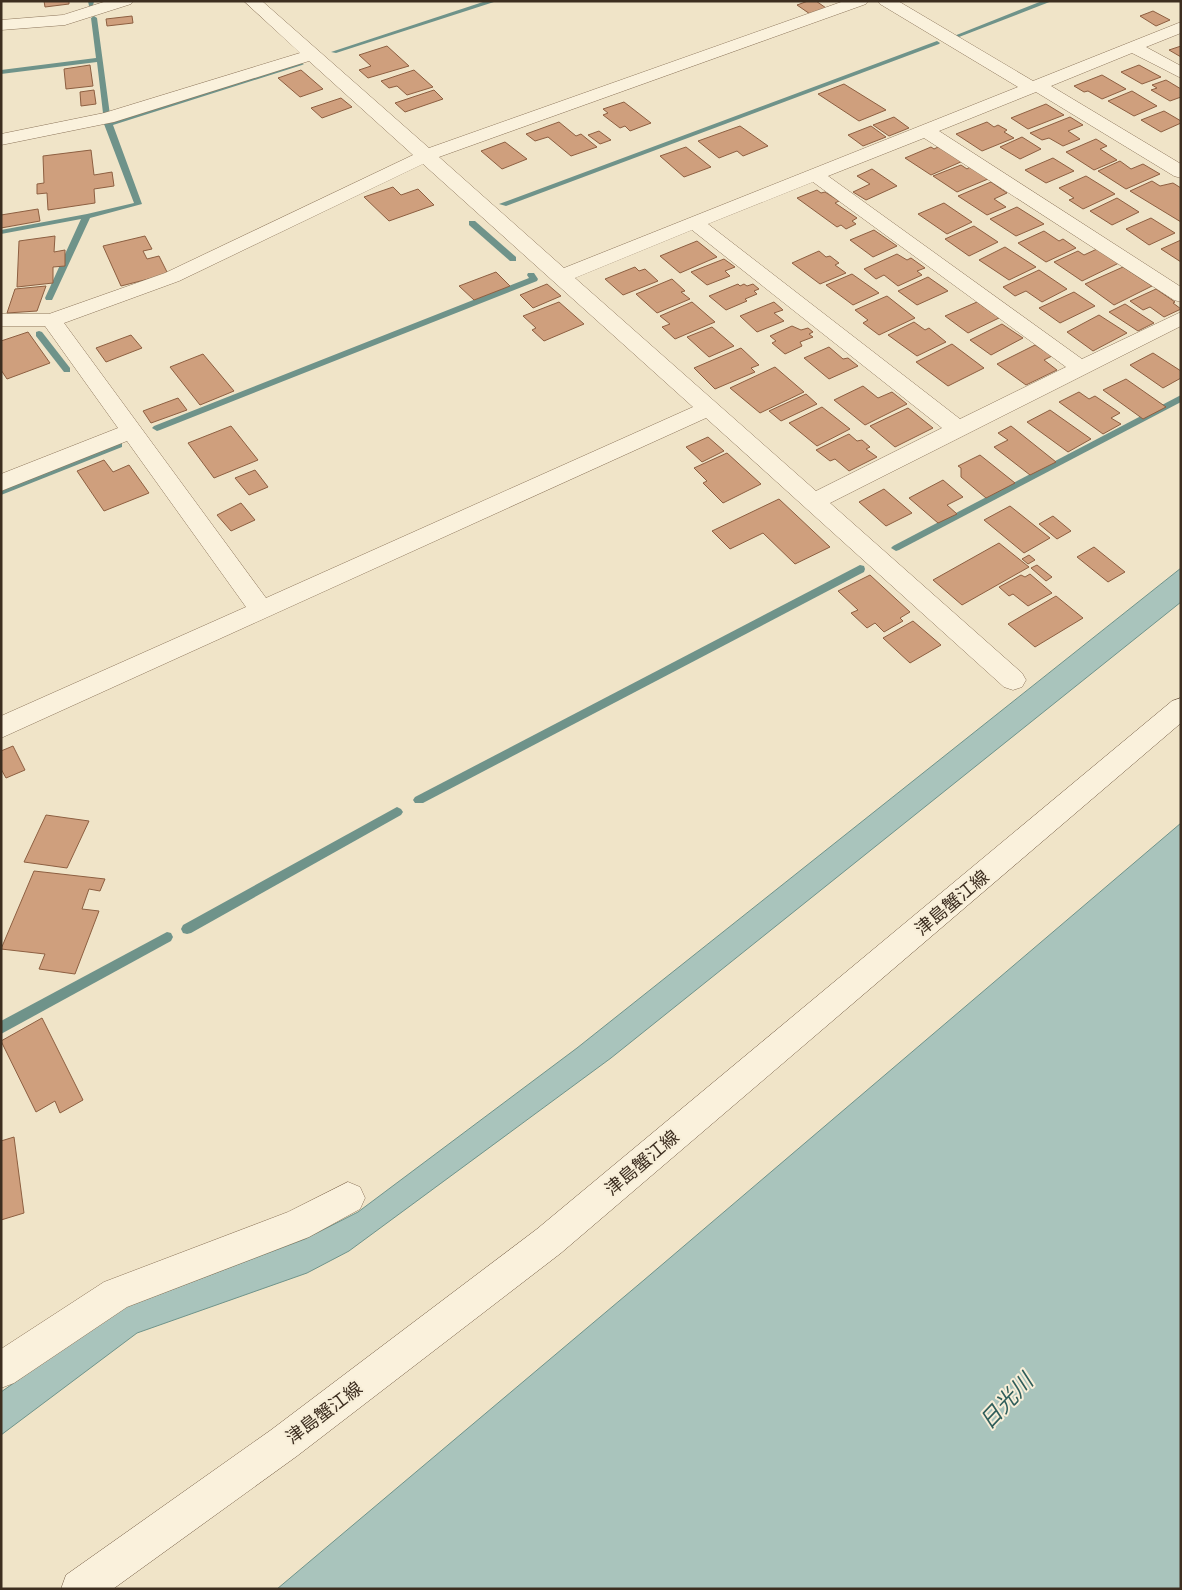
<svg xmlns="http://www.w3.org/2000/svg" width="1182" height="1590" font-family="'IBM Plex Serif','Noto Sans JP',serif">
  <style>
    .water { fill: #a9c4bc; stroke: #6f938a }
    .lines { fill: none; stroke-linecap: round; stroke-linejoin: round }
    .stream { fill: #6f938a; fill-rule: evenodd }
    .building { fill: #cf9f7d; stroke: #8d5f41 }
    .street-casing { stroke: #8d765c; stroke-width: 1 }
    .secondary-casing { stroke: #6f573f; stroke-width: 1 }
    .street { fill: #faf1dc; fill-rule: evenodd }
    .secondary { fill: #faf1dc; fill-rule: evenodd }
    .labels { text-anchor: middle; stroke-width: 4; stroke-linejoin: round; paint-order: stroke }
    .street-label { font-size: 18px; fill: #3d2e20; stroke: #f7eed8 }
    .near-water-label { font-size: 22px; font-style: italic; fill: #2f5d5a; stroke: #f7eed8 }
  </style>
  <rect width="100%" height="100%" fill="#f0e4c8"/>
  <g class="water">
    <polygon points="1181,568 1181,602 611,1058 349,1251 307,1273 137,1333 1,1435 1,1392 118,1310 305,1239 358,1212 577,1048"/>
    <polygon points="1181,823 1181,1589 277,1589 644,1280"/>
  </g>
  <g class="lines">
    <g class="stream">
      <polygon points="88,1 94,1 93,6 89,6"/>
      <polygon points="486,1 497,1 336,53 331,52"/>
      <polygon points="1042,1 1052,1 959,37 954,36"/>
      <polygon points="94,16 97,18 110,115 103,113 97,62 1,74 1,70 96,58 91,18"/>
      <polygon points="937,41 940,43 939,44 506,206 499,204"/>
      <polygon points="300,62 304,64 302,65 113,125 142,204 90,218 53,298 52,300 46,300 45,298 81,219 1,234 1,230 87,214 134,203 104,124 105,120 111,121"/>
      <polygon points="469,221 475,221 516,257 516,261 510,261 469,225"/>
      <polygon points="528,273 534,273 538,279 537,281 160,430 157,431 152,428 154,426 529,278 527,275"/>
      <polygon points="39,331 42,332 70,368 70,372 64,372 36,336 36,332"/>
      <polygon points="1181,395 1181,402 899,550 896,551 891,548 893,546"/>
      <polygon points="119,442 122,443 122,447 1,495 1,488"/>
      <polygon points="860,565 864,566 865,569 864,572 423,803 415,803 413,800 415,797"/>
      <polygon points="397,807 401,809 403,812 401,815 191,933 187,934 183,933 181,929 183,925"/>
      <polygon points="167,932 171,933 173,937 171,941 1,1034 1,1021"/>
    </g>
  </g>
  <g class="building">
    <polygon points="44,1 69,1 69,4 45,7"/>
    <polygon points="808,1 816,1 826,8 810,14 797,5"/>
    <polygon points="1153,11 1170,20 1156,26 1140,16"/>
    <polygon points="132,16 133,23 107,26 106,19"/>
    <polygon points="387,46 409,66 368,78 359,70 371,66 359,55"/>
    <polygon points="1181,46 1181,57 1169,50"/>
    <polygon points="90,65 93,86 66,89 64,69"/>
    <polygon points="1139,65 1161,77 1142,84 1121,72"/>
    <polygon points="301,70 323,89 300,97 278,78"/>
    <polygon points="414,70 433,87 407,95 397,86 389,88 381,81"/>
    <polygon points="1102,75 1126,89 1102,99 1088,91 1084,92 1074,86"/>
    <polygon points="1166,80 1181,89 1181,97 1170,101 1151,90 1157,88 1152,85"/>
    <polygon points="844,84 886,110 859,121 818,94"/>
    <polygon points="94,90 96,104 81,106 80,92"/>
    <polygon points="434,90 443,99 405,112 395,103"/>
    <polygon points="1132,91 1157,106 1134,116 1108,101"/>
    <polygon points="341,98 352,107 322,118 311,108"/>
    <polygon points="624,102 651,123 630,131 625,126 620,128 603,115 608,113 603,109"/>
    <polygon points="1046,104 1064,115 1028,129 1011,118"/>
    <polygon points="1164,111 1181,121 1181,123 1161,132 1141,120"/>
    <polygon points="894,117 909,128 889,136 873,125"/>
    <polygon points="1070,117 1083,125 1068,131 1080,139 1063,146 1049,138 1042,140 1030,133"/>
    <polygon points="559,122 576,136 581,134 597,147 571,156 548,137 535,141 526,134"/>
    <polygon points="987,122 994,127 998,125 1007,130 1004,132 1014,138 982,151 956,134"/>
    <polygon points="740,126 768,146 743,156 737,151 719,158 698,141"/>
    <polygon points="871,126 886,137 863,146 848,135"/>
    <polygon points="599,131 611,140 600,144 588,135"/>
    <polygon points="1022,137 1041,149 1020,159 1000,147"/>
    <polygon points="1096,139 1107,146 1100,149 1117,160 1094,170 1066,152"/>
    <polygon points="505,142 527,159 502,169 481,151"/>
    <polygon points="940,146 963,161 931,175 905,158 931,147 934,149"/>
    <polygon points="686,147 711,167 684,177 660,156"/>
    <polygon points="91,150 94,175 112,172 114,186 94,189 95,203 48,210 47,193 37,194 37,184 44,183 43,156"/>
    <polygon points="1053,158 1074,171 1046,183 1025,170"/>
    <polygon points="1120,161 1131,169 1143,164 1160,174 1126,189 1098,171"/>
    <polygon points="961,165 967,169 970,167 988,179 957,192 933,176"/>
    <polygon points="872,169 897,186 866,200 853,192 870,184 857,176"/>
    <polygon points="1086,176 1115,194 1083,209 1069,200 1074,198 1059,188"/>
    <polygon points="1152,181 1160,186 1173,183 1181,188 1181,222 1130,191"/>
    <polygon points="991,182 1007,193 994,199 1006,207 987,215 958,196"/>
    <polygon points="393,187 401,195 418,189 434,205 389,221 364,197"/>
    <polygon points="817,190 821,193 825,192 839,201 835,203 857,218 852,221 856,224 846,229 841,225 837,227 797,198"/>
    <polygon points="1117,198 1139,212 1112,225 1090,211"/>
    <polygon points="944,203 972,222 947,234 918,214"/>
    <polygon points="1017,207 1044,224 1016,236 990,219"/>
    <polygon points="38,209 40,221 1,228 1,215"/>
    <polygon points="1151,218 1175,233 1149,245 1126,229"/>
    <polygon points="974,226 998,242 969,256 945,239"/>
    <polygon points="874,230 897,246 873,257 850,240"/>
    <polygon points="1044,231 1059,241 1063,239 1076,248 1046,262 1018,243"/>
    <polygon points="55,236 54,252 65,250 65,266 53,267 53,283 17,287 19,241"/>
    <polygon points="145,236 152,249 143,251 147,259 159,256 168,274 121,286 103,246"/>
    <polygon points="1181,240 1181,262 1161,249"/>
    <polygon points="697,241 717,257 680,273 660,256"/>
    <polygon points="1005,247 1036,267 1009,280 979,260"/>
    <polygon points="1097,249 1119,263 1082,281 1054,262 1078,251 1084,255"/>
    <polygon points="819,251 826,257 830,256 839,263 835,265 846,273 820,284 792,263"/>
    <polygon points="897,254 907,260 911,258 925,268 917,271 922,275 898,286 884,275 876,279 864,269"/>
    <polygon points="724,259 735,267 725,271 730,276 707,285 691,272"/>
    <polygon points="635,267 639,271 645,269 658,281 623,295 605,279"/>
    <polygon points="1123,267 1152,286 1114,305 1085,284"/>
    <polygon points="1039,270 1067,289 1042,302 1026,291 1015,296 1003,287"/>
    <polygon points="496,272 510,286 474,300 459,286"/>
    <polygon points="852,274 879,293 853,305 826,285"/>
    <polygon points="928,277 948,291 917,305 898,291"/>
    <polygon points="672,279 685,291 681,292 690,299 657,313 636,294"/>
    <polygon points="547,284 561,296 533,308 520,295"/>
    <polygon points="738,284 740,286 744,284 747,286 753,284 759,289 754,291 757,294 745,299 747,301 726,310 709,296"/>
    <polygon points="46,286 37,311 7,313 15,289"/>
    <polygon points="1156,289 1175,302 1173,303 1181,309 1164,317 1150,307 1143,310 1130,301"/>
    <polygon points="1074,292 1095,306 1060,323 1039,308"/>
    <polygon points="887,296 915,318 879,335 863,323 868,320 855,310"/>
    <polygon points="559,302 584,324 544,341 532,330 536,328 523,316"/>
    <polygon points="692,302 715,322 675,339 662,327 670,324 660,316"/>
    <polygon points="774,302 783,310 774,313 784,321 757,332 740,316"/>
    <polygon points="977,302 999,318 968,333 945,316"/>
    <polygon points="1125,304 1154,323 1138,331 1109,312"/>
    <polygon points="1099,315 1127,333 1093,351 1067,332"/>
    <polygon points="914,322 925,330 929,328 946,342 917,356 888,335"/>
    <polygon points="1002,324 1023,338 991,355 970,340"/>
    <polygon points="792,326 801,330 808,328 813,332 809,334 813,337 800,342 802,346 785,354 772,343 776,341 770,336"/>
    <polygon points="712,327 734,346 709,357 687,337"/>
    <polygon points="28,332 50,363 7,379 1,370 1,341"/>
    <polygon points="131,335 142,348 106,362 96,348"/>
    <polygon points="952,344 984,368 948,386 916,362"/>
    <polygon points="1035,345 1052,356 1044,360 1057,370 1026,385 997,364"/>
    <polygon points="829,347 843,359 848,358 858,366 829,379 804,358"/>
    <polygon points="741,348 759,365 751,368 755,372 715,389 694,368"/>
    <polygon points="1153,353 1181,371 1181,378 1163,388 1130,365"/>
    <polygon points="203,354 234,391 200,405 170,367"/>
    <polygon points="775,367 804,392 760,413 730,388"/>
    <polygon points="1126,379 1166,407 1143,419 1103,390"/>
    <polygon points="863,386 878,398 892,392 907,404 865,425 834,400"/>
    <polygon points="1079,392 1089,399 1095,396 1120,413 1111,418 1121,424 1103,434 1059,402"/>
    <polygon points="806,394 817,404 781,421 769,411"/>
    <polygon points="178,398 187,410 151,423 143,411"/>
    <polygon points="822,407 850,429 817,446 789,423"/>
    <polygon points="908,408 933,428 895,447 870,426"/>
    <polygon points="1050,410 1091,439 1068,452 1027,422"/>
    <polygon points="231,426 258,460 214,478 188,443"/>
    <polygon points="1011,426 1056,462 1030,475 994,447 1008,440 998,433"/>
    <polygon points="849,434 857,441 862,440 870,447 866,449 877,457 849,471 835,459 830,461 816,450"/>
    <polygon points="708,437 724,451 702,462 686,447"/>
    <polygon points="727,453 761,484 723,503 703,483 707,481 694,468"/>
    <polygon points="980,455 1015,483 986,498 961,477 961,468 958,466"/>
    <polygon points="104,460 113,472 129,465 149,493 104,511 77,471"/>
    <polygon points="255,470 268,487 249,495 235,478"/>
    <polygon points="943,480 963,497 947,505 957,514 938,523 909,498"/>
    <polygon points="884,489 912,513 886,526 859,502"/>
    <polygon points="779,499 830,547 795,564 763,533 730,549 712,531"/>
    <polygon points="241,503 255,520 231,531 217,515"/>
    <polygon points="1010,506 1050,538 1024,553 984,520"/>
    <polygon points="1053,516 1071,531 1057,539 1039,524"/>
    <polygon points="999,543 1029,567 962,605 933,580"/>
    <polygon points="1094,547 1125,572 1108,582 1077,557"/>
    <polygon points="1029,555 1035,560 1028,564 1022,559"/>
    <polygon points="1037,565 1052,577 1046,581 1031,568"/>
    <polygon points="1030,574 1052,593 1028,606 1013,594 1009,596 999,587 1021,575 1025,577"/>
    <polygon points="870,575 910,612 900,618 903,621 884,632 875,623 867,628 851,613 858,610 838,591"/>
    <polygon points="1056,596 1083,618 1035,647 1008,624"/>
    <polygon points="913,621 941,645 910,663 883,638"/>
    <polygon points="13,746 25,770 6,778 1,769 1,751"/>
    <polygon points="46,815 89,821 67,868 24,862"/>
    <polygon points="34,871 105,879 100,891 89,889 82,909 99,911 75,974 39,969 45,954 1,949"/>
    <polygon points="42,1018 83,1100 60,1113 55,1101 36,1112 1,1041"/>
    <polygon points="14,1137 24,1213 1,1220 1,1141"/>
  </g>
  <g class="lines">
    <defs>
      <g id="street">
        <polygon points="107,1 133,1 131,4 65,25 1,30 1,20 63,15"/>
        <path d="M244 1H262L429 148 844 1H868L866 4 439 157 564 268 1018 87 880 4 878 1H898L1033 81 1181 22V33L1146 47 1181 66V78L1132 53 1051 86 1181 164V178L1174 176 1036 92 939 131 1181 287V302L1174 300 924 138 828 176 1082 359 1181 312V326L830 503 1022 673 1026 680 1022 687 1013 690 1004 687 706 418 1 738V716L246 607 127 441 1 491V474L118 428 45 326H1V314H49L165 273 413 155 309 61 114 122 1 145V134L104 113 300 53ZM423 164 693 407 266 598 64 323 179 281ZM813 182 1066 367 960 419 708 224ZM692 230 942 428 816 491 575 278Z"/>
        <polygon points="348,1182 360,1187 365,1198 360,1209 309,1237 127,1307 14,1383 1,1388 1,1349 104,1282 288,1212"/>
      </g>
      <polygon id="secondary" points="1181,698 1181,723 561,1253 297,1456 113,1589 61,1589 66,1575 271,1430 537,1229 1172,701"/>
    </defs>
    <use href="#street" class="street-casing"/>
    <use href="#secondary" class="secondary-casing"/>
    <use href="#street" class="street"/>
    <use href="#secondary" class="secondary"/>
  </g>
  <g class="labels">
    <g class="street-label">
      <text transform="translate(952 903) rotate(-40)" y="6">津島蟹江線</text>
      <text transform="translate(642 1163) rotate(-40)" y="6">津島蟹江線</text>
      <text transform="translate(324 1413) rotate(-37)" y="6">津島蟹江線</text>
    </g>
    <g class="near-water-label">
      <text transform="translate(1006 1401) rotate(-47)" y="8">日光川</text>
    </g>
  </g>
  <rect width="1182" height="1590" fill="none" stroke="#3d2e20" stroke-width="5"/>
</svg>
